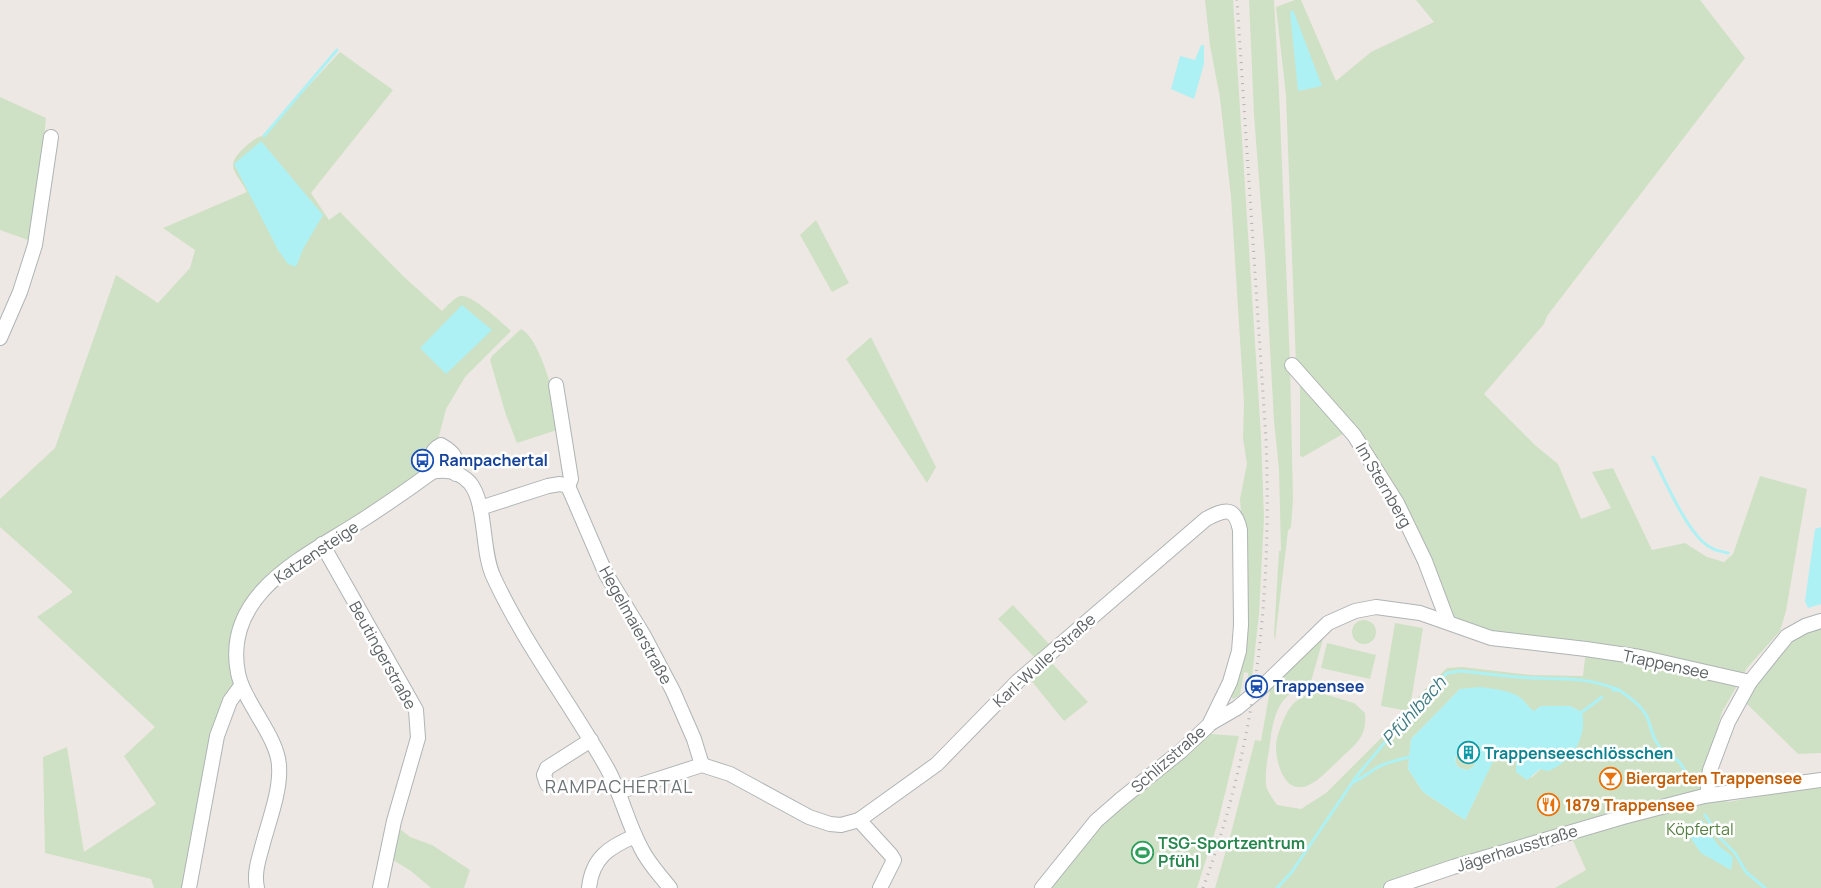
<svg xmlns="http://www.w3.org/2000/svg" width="1821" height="888" font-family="Manrope,sans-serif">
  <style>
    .green { fill: #cfe1c4; fill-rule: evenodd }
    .water { fill: #adf1f4; fill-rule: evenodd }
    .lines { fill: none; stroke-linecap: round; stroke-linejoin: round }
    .stream { stroke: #adf1f4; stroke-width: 3 }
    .minor-casing { stroke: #afb4b5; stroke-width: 16 }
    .minor { stroke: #fff; stroke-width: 14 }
    .rail { stroke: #b0b1b1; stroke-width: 3; stroke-dasharray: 1 6; stroke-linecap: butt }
    .labels { text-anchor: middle; stroke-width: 5; stroke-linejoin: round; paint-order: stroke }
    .transit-label { font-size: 16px; font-weight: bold; fill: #164399; stroke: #fff; text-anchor: start }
    .street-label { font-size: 16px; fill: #5c6263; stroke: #fff }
    .culture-label { font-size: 16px; font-weight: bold; fill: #0d838f; stroke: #fff; text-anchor: start }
    .food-label { font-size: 16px; font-weight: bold; fill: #c56008; stroke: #fff; text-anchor: start }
    .park-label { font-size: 16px; fill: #557f40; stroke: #fff }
    .leisure-label { font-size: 16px; font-weight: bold; fill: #27864d; stroke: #fff; text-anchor: start }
    .water-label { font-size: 18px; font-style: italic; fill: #3f7b83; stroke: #fff }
    .neighbourhood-label { font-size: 18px; letter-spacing: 1px; fill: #6d7475; stroke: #fff }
  </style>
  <rect width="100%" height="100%" fill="#ede8e4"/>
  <g class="green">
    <polygon points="1205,0 1233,0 1261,436 1264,518 1259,614 1251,685 1249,688 1248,673 1244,672 1240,695 1233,699 1231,696 1241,668 1242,526 1240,499 1247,464 1243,438 1244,403 1231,197 1220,98 1210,45"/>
    <polygon points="1249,0 1274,0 1279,91 1290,365 1293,499 1291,527 1288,531 1275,640 1274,635 1279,551 1281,551 1279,469 1274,421 1265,257 1254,115"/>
    <path d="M1295 0H1301L1336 81 1371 52 1434 22 1416 0H1700L1745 58 1547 316 1544 324 1484 394 1536 446 1558 464 1581 519 1611 508 1592 472 1613 468 1652 550 1685 543 1707 557 1724 562 1733 554 1760 476 1807 489 1786 611 1780 631 1747 668 1722 712 1700 787 1728 802 1821 785V888H1555L1586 870 1568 829 1382 888H1215L1230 837 1255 740 1261 741 1270 690 1307 654 1325 632 1310 685C1276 692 1273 720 1269 750 1267 761 1265 774 1266 785 1267 791 1273 799 1277 805L1301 809 1326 793 1408 711 1381 706 1395 623 1423 628 1410 708 1423 691 1447 668 1462 667 1531 675 1583 676 1586 649 1441 623 1417 548 1348 431 1303 457 1300 456V380L1296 364 1286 95 1276 7ZM1460 689 1523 700 1527 706 1534 712 1541 706H1570L1582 712 1541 769 1531 778 1516 756 1498 750 1465 820 1423 792 1408 769 1411 739Z"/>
    <path d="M340 52 393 90 311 193 329 220 340 212 404 277 442 311C447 306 454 298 460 296 471 293 503 324 511 331L465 377 446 409 430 471 248 605 235 683 224 703 182 888H154L151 879 45 853 43 757 67 747 84 852 156 804 124 756 155 727 37 617 73 592 0 527V499L55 448 116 275 158 303 190 268 195 250 163 228 247 192C236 171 223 167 245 147 251 142 255 138 262 136Z"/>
    <polygon points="0,97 46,118 41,171 28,240 0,230"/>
    <polygon points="816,220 849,283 832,292 800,235"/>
    <path d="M521 329C535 336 547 371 551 387 555 401 555 416 557 430L517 443 506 415 490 360 492 356Z"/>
    <polygon points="871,337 936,467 927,483 846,359"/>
    <polygon points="1013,605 1049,644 1035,658 998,619"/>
    <circle cx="1364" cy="632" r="12"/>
    <polygon points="1821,627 1821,753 1798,754 1744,701 1787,642"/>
    <polygon points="1327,643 1376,655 1370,679 1321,668"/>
    <polygon points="1050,661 1088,702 1064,721 1030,679"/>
    <path d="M1317 692 1354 703 1365 713C1367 737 1357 743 1341 758 1331 767 1321 779 1309 785 1285 796 1276 764 1276 746 1276 736 1286 711 1293 704 1300 697 1309 694 1317 692Z"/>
    <polygon points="1210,734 1239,736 1218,822 1197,888 1052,888 1083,846 1113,814"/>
    <path d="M1465 740H1469L1480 746C1482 753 1477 754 1475 759 1475 761 1475 764 1474 766L1468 770C1447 768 1458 750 1465 740Z"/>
    <polygon points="400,829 410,837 432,845 470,870 464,888 431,888 411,871 393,860"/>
  </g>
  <g class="water">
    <polygon points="1293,10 1322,86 1298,91 1290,12"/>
    <polygon points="1201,45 1204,45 1204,64 1194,99 1171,89 1180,56 1195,60"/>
    <polygon points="261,141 323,215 303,249 296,267 288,264 278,250 234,164"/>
    <polygon points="462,305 492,330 446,374 420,348"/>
    <polygon points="1821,527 1821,604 1808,608 1805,601 1815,529"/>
    <path d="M1480 687C1493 689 1513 690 1523 700 1527 704 1529 708 1534 711L1541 706H1570L1582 712C1588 737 1571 764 1547 771L1540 769 1527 780 1516 772V756L1498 751 1465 820 1423 792 1408 769 1411 739 1460 689ZM1465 740 1480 746C1482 753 1477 754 1475 759 1475 761 1475 764 1474 766L1468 770C1447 768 1457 750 1465 740Z"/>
    <polygon points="1702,820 1718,845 1733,857 1731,870 1701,853 1683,827"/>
  </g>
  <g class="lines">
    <g class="stream">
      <polyline points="264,136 337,50"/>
      <path d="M1653 457C1665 480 1684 525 1703 542 1710 549 1718 551 1728 553"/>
      <path d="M1613 690H1619C1629 697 1641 705 1647 717 1652 728 1652 740 1662 749 1674 760 1677 755 1686 773"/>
      <polyline points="1582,712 1602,697"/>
      <path d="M1353 782C1363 778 1369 772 1378 767 1388 762 1398 760 1409 757"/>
      <polyline points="1705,815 1719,837 1735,853 1746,872 1765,888"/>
      <path d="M1277 888 1291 873 1356 777 1422 698 1447 673 1460 671C1485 673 1513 678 1538 678 1571 680 1586 677 1619 690"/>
    </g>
    <defs>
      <g id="minor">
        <polyline points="0,338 20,292 35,245 51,137"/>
        <polyline points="1292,365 1354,435 1397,503 1425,561 1448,622"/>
        <polyline points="556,385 571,479 568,486"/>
        <path d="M432 472C430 461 429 451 441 445 455 453 457 457 456 474"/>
        <polyline points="480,508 548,486 560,484 568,486 606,574 644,636 673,691 694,739 702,765"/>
        <polyline points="322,544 416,710 418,738 394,821 380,888"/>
        <polyline points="1211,723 1237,708 1260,689 1328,623 1355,611 1376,607 1420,613 1491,638 1586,649 1640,657 1750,682"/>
        <polyline points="547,784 544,775 547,768 591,740"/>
        <path d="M618 792 702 765 730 774 809 817 830 824 841 825 859 820 937 764 1018 681 1206 519C1225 509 1235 506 1240 530L1241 625 1239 651 1230 682 1209 725 1181 751 1120 800 1096 821 1042 888"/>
        <polyline points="1708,795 1708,783 1710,770 1728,722 1750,682 1787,636 1805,626 1821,621"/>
        <polyline points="859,820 891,855 894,860 880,888"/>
        <polyline points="189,888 217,736 230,701 241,686"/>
        <path d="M257 888C254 874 258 861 262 847 268 823 281 791 279 766 278 737 244 703 238 673 223 596 300 559 353 526 380 509 406 491 432 472 446 469 460 472 470 483 487 504 481 552 494 578 525 645 571 704 607 768 621 793 627 822 641 848 648 863 660 875 670 888"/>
        <path d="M589 888C592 858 609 847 635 836"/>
        <polyline points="1391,888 1453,867 1623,817 1704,796 1821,780"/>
      </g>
    </defs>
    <use href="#minor" class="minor-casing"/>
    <use href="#minor" class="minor"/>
    <path class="rail" d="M1203 888C1257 741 1272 595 1266 439L1237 0"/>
  </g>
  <defs>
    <symbol id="bus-ring" viewBox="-11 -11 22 22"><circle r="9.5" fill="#fff" stroke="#1a4fb4" stroke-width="1.5"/><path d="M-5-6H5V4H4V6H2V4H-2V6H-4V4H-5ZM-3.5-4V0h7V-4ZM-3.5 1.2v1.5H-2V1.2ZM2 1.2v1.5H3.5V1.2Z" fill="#1a4fb4"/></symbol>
    <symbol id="station-ring" viewBox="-11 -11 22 22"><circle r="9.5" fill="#fff" stroke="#1a4fb4" stroke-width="1.5"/><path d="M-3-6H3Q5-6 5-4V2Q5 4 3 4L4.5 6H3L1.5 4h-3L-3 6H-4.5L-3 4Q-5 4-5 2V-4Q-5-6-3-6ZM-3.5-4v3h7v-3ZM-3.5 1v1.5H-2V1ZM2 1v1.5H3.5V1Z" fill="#1a4fb4"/></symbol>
    <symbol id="building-ring" viewBox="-11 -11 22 22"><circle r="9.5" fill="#fff" stroke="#0f9aa8" stroke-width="1.5"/><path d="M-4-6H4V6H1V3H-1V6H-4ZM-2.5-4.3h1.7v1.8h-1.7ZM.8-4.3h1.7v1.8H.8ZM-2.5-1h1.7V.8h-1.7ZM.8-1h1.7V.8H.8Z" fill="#0f9aa8"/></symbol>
    <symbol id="bar-ring" viewBox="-11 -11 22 22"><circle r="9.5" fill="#fff" stroke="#e8710a" stroke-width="1.5"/><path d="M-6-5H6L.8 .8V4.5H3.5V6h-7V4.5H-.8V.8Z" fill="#e8710a"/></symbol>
    <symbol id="restaurant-ring" viewBox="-11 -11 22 22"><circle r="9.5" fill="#fff" stroke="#e8710a" stroke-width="1.5"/><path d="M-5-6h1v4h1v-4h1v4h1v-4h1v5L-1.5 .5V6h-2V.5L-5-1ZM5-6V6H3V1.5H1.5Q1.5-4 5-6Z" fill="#e8710a"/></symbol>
    <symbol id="stadium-ring" viewBox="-11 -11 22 22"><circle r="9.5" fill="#fff" stroke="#2e9e5b" stroke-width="1.5"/><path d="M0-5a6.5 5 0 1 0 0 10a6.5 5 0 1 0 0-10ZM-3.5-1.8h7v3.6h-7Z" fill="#2e9e5b"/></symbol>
  </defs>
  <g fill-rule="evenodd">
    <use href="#bus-ring" x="410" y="448" width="25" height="25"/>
    <use href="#station-ring" x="1244" y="674" width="25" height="25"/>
    <use href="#building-ring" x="1456" y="740" width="25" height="25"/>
    <use href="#bar-ring" x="1598" y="766" width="25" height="25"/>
    <use href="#restaurant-ring" x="1536" y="792" width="25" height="25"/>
    <use href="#stadium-ring" x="1130" y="840" width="25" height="25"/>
  </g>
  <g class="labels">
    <g class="transit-label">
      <text x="439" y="466">Rampachertal</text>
      <text x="1273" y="692">Trappensee</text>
    </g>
    <g class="street-label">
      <text transform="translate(1384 485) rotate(60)" y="6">Im Sternberg</text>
      <text transform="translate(316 552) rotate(-34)" y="6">Katzensteige</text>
      <text transform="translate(636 625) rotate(61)" y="6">Hegelmaierstraße</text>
      <text transform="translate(383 655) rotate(61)" y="6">Beutingerstraße</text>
      <text transform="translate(1044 660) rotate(-42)" y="6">Karl-Wulle-Straße</text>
      <text transform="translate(1666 664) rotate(12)" y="6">Trappensee</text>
      <text transform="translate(1168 759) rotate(-41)" y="6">Schlizstraße</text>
      <text transform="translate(1517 848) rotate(-17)" y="6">Jägerhausstraße</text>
    </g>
    <g class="culture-label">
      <text x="1484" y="759">Trappenseeschlösschen</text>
    </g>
    <g class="food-label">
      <text x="1626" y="784">Biergarten Trappensee</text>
      <text x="1565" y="811">1879 Trappensee</text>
    </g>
    <g class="park-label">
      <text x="1700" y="835">Köpfertal</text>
    </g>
    <g class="leisure-label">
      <text x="1158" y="849">TSG-Sportzentrum<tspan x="1158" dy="18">Pfühl</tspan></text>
    </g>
    <g class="water-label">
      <text transform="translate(1414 711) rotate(-48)" y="6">Pfühlbach</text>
    </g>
    <g class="neighbourhood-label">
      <text x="619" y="793">RAMPACHERTAL</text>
    </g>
  </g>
</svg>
